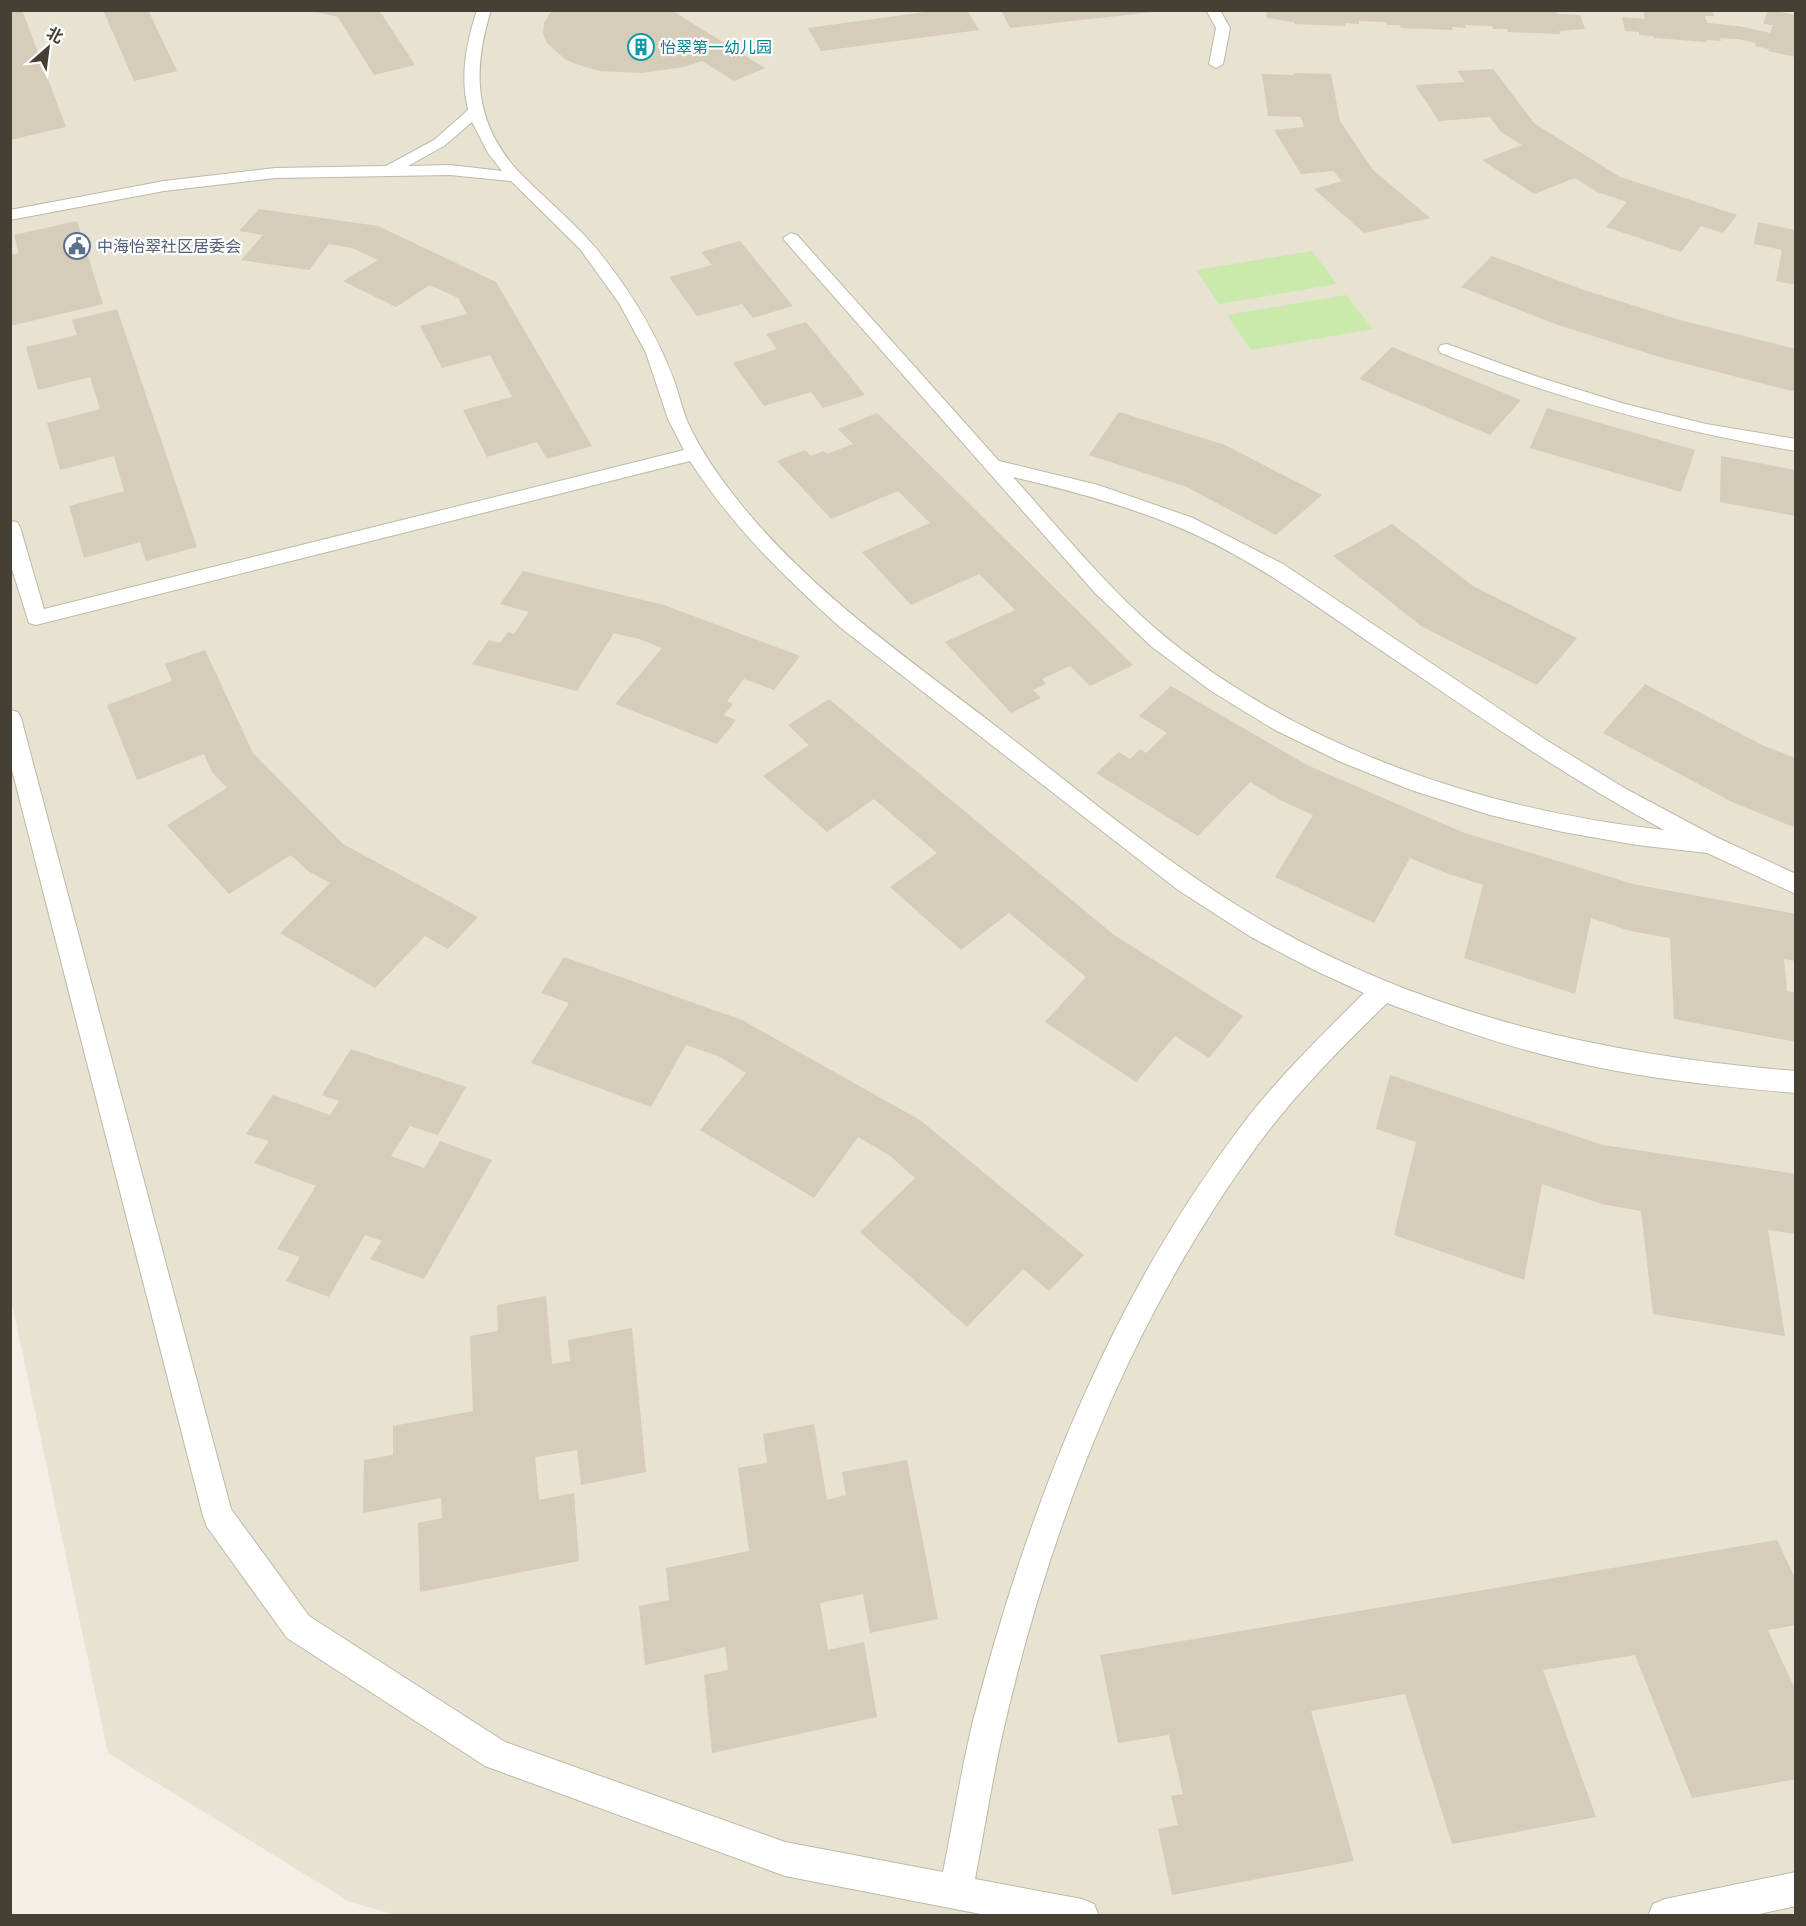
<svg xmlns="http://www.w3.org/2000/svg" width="1806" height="1926" font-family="'IBM Plex Sans','Noto Sans SC',sans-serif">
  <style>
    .residential { fill: #e7e2d2 }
    .green { fill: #c9eaaa }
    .building { fill: #d5ccb9 }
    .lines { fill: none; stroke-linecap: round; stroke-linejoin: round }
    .service-casing { stroke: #bfb8a6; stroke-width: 2 }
    .service { fill: #fff; fill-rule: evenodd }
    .labels { text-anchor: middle; stroke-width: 4.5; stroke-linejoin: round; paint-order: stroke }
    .far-culture-label { font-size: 16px; fill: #0d838f; stroke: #fff; text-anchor: start }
    .far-service-label { font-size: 16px; fill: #4e5e75; stroke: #fff; text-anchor: start }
  </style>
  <rect width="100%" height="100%" fill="#f3efe4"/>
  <polygon class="residential" points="10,11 1795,11 1795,1915 396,1915 350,1902 108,1753 11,1299"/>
  <g class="green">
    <polygon points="1312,251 1337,284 1219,304 1196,270"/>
    <polygon points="1346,295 1373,329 1251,350 1227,315"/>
  </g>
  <g class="building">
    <polygon points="10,10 22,10 66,127 10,140"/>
    <polygon points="103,10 148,10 177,71 134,81"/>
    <polygon points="307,10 379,10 415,65 374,75 338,17"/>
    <polygon points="552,10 671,10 765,68 734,81 702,61 684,67 642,73 600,71 582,66 566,60 547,43 543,33 544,23"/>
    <polygon points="940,10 967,10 979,30 821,51 808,28"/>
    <polygon points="1001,10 1153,10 1153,12 1010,28"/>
    <polygon points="1266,10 1556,10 1557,14 1580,15 1585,29 1559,31 1560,34 1508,32 1507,29 1493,29 1492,26 1465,25 1466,28 1452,27 1453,30 1401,28 1400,25 1387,25 1386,22 1359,21 1359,24 1345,23 1346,26 1295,24 1294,22 1267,18"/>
    <polygon points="1643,10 1712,10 1714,16 1705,16 1707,23 1738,26 1770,33 1773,25 1763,24 1768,10 1796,15 1796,57 1768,51 1769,49 1755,46 1756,43 1738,39 1720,38 1721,41 1707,40 1707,42 1654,38 1653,36 1639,35 1639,32 1625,31 1622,17 1645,19"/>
    <polygon points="1493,69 1535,124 1620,177 1737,215 1723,233 1701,226 1681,252 1606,227 1627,202 1597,192 1575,178 1534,194 1482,160 1522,145 1501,132 1490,117 1439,121 1415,85 1465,82 1457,71"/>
    <polygon points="1293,73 1331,74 1340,121 1373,170 1430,218 1364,233 1314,189 1342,181 1333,171 1301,174 1274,130 1304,127 1301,117 1268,116 1262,74 1294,75"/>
    <polygon points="259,209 378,226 496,282 592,446 547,459 537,442 487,457 463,410 512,397 490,355 442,368 420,326 467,314 458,298 430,285 396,307 343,281 378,260 352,248 329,244 309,270 241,260 263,235 239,231"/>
    <polygon points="77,221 103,304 10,326 10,255 19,253 14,235"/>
    <polygon points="1758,222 1796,230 1796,285 1776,281 1782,250 1754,244"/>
    <polygon points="740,241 793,306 753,318 742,304 697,316 669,277 712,265 701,252"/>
    <polygon points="1492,256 1584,290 1680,320 1796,349 1796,392 1663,358 1558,325 1461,287"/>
    <polygon points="117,309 197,547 146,561 140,542 84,558 69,506 124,491 114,456 60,470 47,423 100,409 90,377 38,390 26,347 77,335 72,320"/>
    <polygon points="806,322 865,395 823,408 811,392 764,406 733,363 777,349 766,334"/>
    <polygon points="1392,347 1521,400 1490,435 1359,379"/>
    <polygon points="1547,408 1695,450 1681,492 1530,448"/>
    <polygon points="1119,412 1225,445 1322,495 1276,535 1187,487 1089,455"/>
    <polygon points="877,413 1133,665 1090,686 1070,666 1042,679 1046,684 1033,690 1041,698 1011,713 945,642 1015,610 979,574 911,605 862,552 930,523 898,491 831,519 777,461 805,450 811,456 823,451 827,454 853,444 838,429"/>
    <polygon points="1721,456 1796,470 1796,516 1720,502"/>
    <polygon points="1392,524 1473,586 1577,638 1537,685 1421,626 1333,556"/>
    <polygon points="523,571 664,605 800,656 774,690 744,679 727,701 733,704 724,715 736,720 717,744 615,704 662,648 639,639 614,633 577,691 472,664 489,640 500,643 508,632 514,634 529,612 500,604"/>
    <polygon points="205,650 253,753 343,844 478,917 448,949 425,936 375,988 280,933 330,883 308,871 291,855 229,894 167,825 227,788 212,772 204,754 137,780 107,705 172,681 165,664"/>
    <polygon points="1645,684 1764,746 1796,758 1796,828 1732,802 1603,733"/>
    <polygon points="1171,686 1307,765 1462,832 1633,884 1796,914 1796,961 1784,959 1787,991 1796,993 1796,1042 1674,1019 1670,938 1630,931 1591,918 1575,994 1464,958 1483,885 1446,873 1410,858 1374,923 1275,877 1313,815 1280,800 1250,782 1198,836 1096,773 1119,752 1130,759 1140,749 1146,753 1167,733 1139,716"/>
    <polygon points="829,699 1114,935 1243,1016 1209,1058 1175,1036 1136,1082 1045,1022 1086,977 1009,913 961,950 890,887 937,853 874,799 827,832 763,776 809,745 788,725"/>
    <polygon points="564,957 742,1020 920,1120 1084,1255 1049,1291 1023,1269 967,1327 860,1232 915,1178 889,1155 858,1137 814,1198 700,1130 746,1073 718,1056 686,1045 651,1107 531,1063 569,1003 541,993"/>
    <polygon points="351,1049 466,1087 438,1135 410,1126 391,1156 424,1168 440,1141 492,1160 424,1279 370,1259 382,1241 365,1235 329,1297 286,1281 300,1257 277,1249 316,1186 254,1163 269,1141 246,1134 273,1095 330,1115 339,1101 322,1095"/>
    <polygon points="1390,1075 1603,1145 1796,1174 1796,1234 1768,1230 1785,1336 1653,1314 1641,1211 1602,1204 1542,1184 1524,1280 1394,1235 1416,1142 1376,1129"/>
    <polygon points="546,1296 552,1364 570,1361 568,1340 632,1328 646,1472 581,1485 577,1450 535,1457 539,1500 574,1493 579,1561 420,1592 418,1523 442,1518 441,1498 363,1513 364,1460 393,1455 393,1426 473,1411 470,1336 498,1331 497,1305"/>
    <polygon points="814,1424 827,1500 846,1495 842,1472 907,1460 938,1619 870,1633 863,1594 820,1603 828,1650 864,1642 877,1717 712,1753 704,1675 728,1670 725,1647 645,1665 639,1606 669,1600 666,1568 749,1551 738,1468 767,1463 763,1434"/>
    <polygon points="1777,1540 1796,1580 1796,1625 1768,1630 1793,1685 1796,1684 1796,1779 1692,1798 1635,1655 1543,1670 1596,1817 1452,1844 1405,1694 1311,1711 1354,1861 1172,1895 1158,1829 1178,1825 1171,1796 1183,1794 1169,1735 1118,1743 1100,1655"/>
  </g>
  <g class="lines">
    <defs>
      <g id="service">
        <path d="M477 10H491C472 71 474 122 518 171 537 191 558 208 577 228 595 245 609 264 623 284 644 314 661 346 674 380 679 394 682 409 688 423 701 451 717 474 736 498 806 587 899 652 988 720 1071 784 1153 854 1243 909 1413 1013 1599 1055 1796 1071V1093C1725 1087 1656 1080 1587 1065 1519 1051 1452 1028 1387 1003 1341 1048 1295 1094 1257 1146 1132 1317 1053 1517 1005 1723 993 1774 985 1827 975 1879L1082 1899 1094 1904 1099 1916H991L785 1876 485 1766 287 1638 207 1527 203 1516 10 762V710L18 712 21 718 231 1509 309 1616 505 1742 785 1842 943 1872C953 1822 961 1771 973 1721 1027 1510 1108 1303 1239 1129 1276 1079 1321 1036 1364 993L1314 970 1251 937 1178 890 841 628C784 577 731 525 690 461L36 625 29 623 10 563V521L17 522 20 527 44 609 684 450 668 419 646 353 619 303 580 249 511 181 450 175 275 178 164 191 10 220V210L164 181 275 168 386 166 434 140 468 110C460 75 466 44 477 10ZM472 122 488 153 502 171 450 165 408 166 444 146Z"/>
        <polygon points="1206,10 1220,10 1230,28 1223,64 1216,68 1209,64 1216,28"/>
        <path d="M791 233 797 235 999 461 1098 485 1193 518 1283 564 1543 738 1626 789 1718 838 1796 874V894L1707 853 1637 845 1563 832 1490 815 1411 790 1341 762 1275 730 1211 691 1152 647 1095 593 785 241 783 238ZM1013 477C1069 490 1125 505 1178 527 1250 557 1313 604 1376 647 1471 711 1564 776 1664 830 1484 810 1296 748 1156 629 1103 583 1059 528 1013 477Z"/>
        <path d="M1447 344 1538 377 1625 404 1706 424 1796 439V451C1673 431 1556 398 1441 353L1438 349 1441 345Z"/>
        <polygon points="1796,1872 1796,1906 1750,1916 1648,1916 1653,1904 1665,1899"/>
      </g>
    </defs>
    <use href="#service" class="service-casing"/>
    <use href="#service" class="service"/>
  </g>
  <defs>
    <symbol id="building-ring" viewBox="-11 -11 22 22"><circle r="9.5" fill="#fff" stroke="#0f9aa8" stroke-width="1.5"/><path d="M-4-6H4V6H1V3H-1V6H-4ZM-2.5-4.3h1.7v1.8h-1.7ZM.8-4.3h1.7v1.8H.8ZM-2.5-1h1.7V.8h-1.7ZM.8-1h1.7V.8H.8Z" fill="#0f9aa8"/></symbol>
    <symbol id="civic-ring" viewBox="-11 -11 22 22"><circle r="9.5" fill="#fff" stroke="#5c6f8a" stroke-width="1.5"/><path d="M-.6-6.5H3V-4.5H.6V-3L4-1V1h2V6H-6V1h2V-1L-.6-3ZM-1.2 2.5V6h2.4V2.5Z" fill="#5c6f8a"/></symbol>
  </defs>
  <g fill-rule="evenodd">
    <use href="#building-ring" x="626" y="32" width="30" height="30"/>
    <use href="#civic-ring" x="62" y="231" width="30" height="30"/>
  </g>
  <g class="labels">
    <g class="far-culture-label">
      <text x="660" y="53">怡翠第一幼儿园</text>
    </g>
    <g class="far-service-label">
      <text x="97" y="252">中海怡翠社区居委会</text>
    </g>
  </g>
  <rect width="1806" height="1926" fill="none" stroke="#453f34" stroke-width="24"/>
  <g transform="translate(48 48) rotate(28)" stroke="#ffffff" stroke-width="4.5" paint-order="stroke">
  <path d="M0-4.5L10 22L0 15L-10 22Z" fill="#453f34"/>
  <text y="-9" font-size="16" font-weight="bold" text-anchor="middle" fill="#453f34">北</text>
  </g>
</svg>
